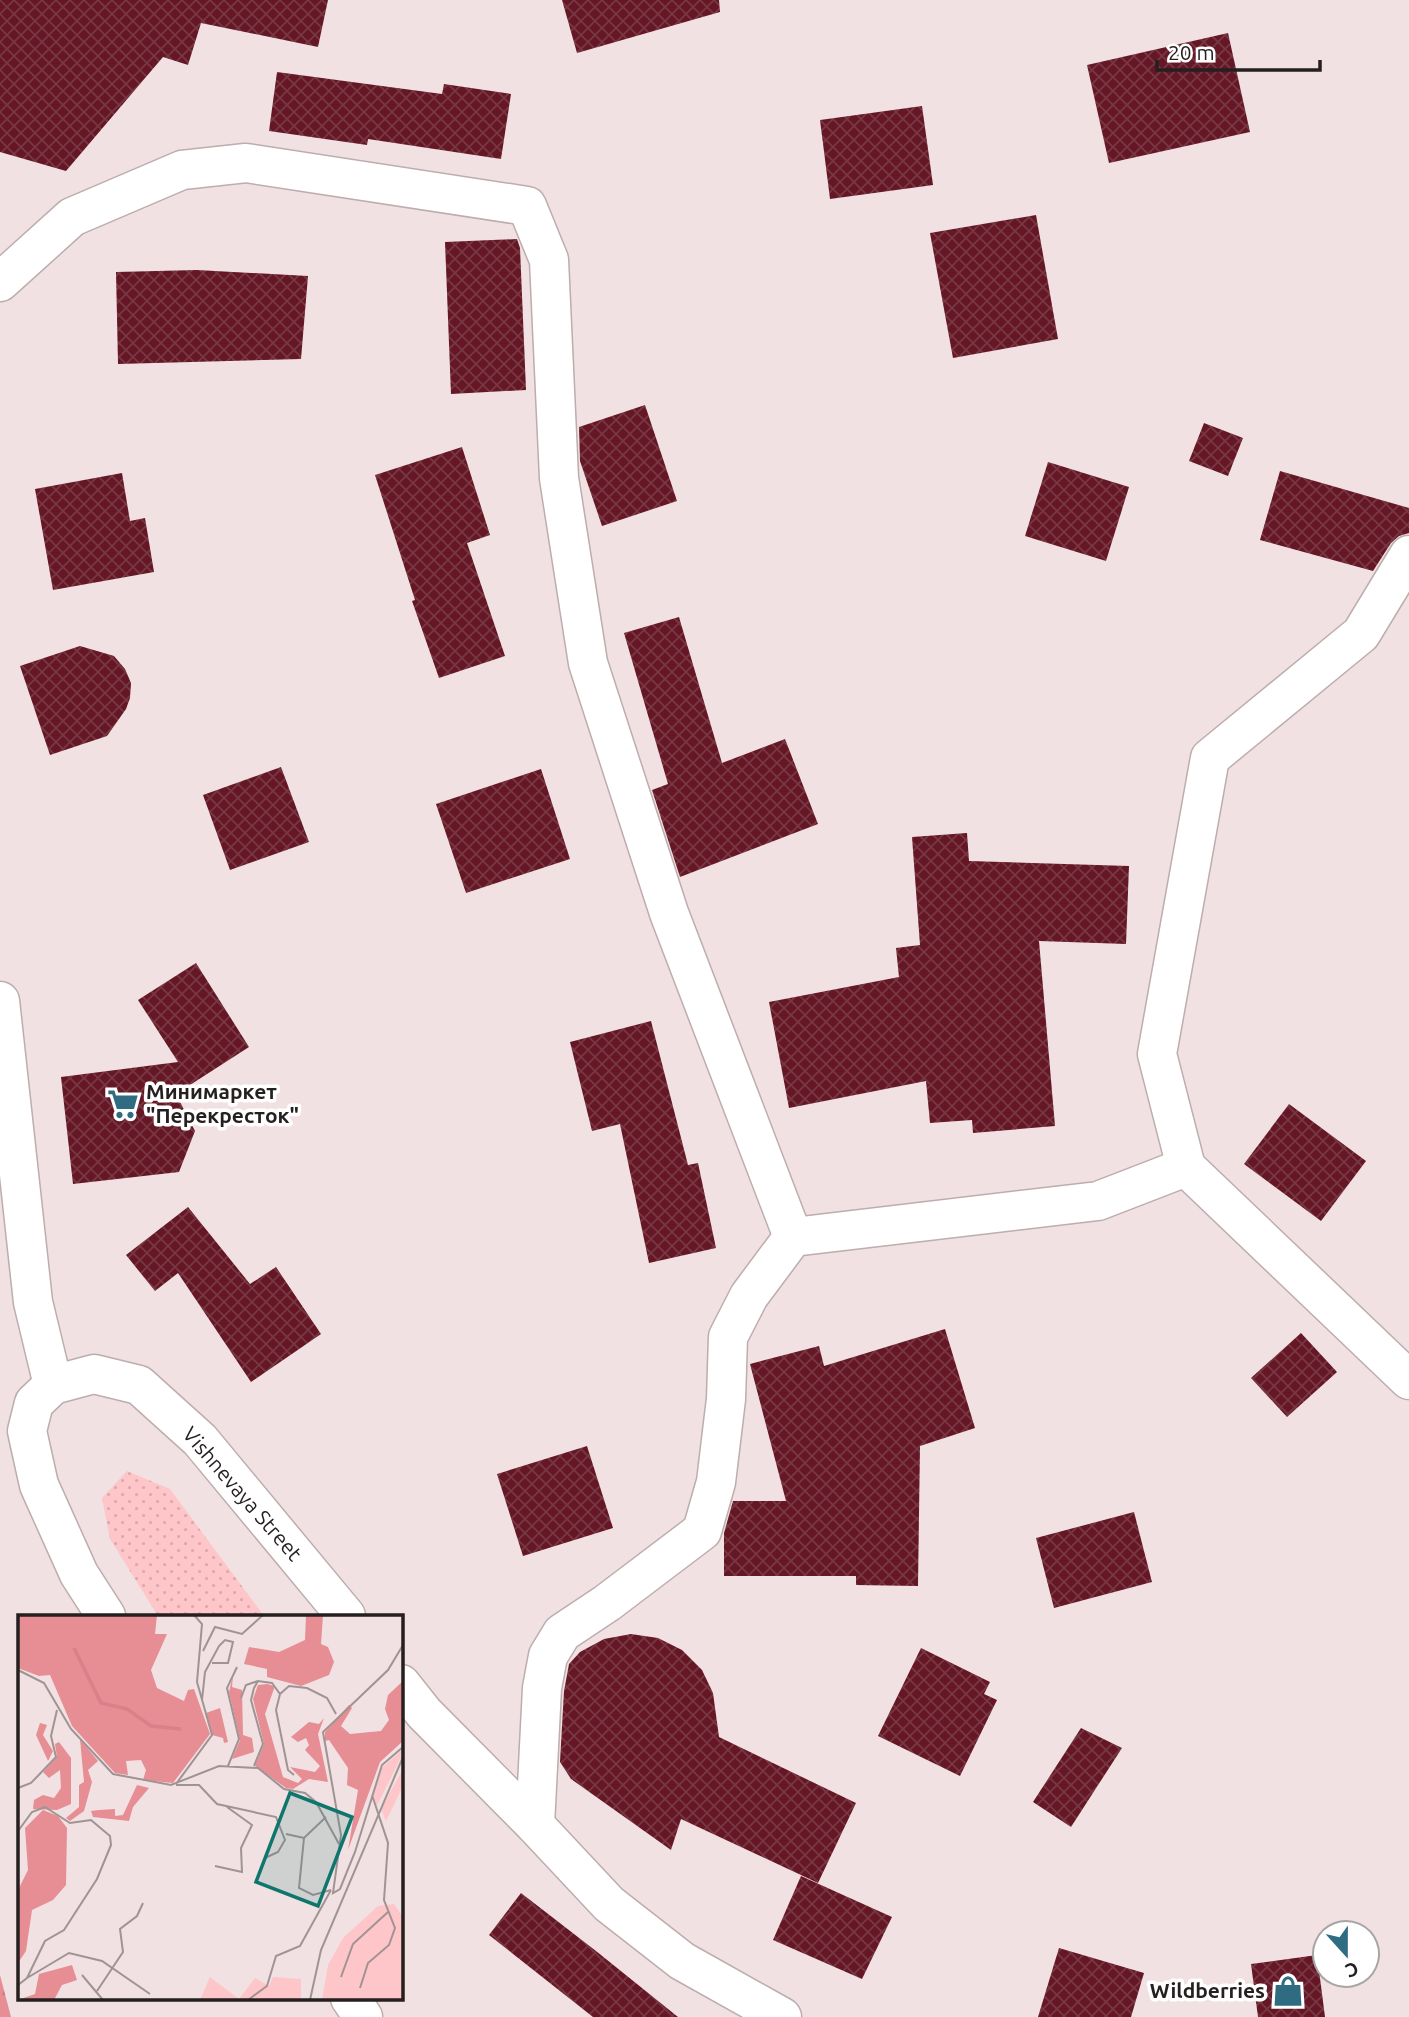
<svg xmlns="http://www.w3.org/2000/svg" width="1409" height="2017" font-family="Ubuntu,sans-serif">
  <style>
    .grass { fill: url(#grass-dots) }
    .forest { fill: url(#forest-crowns) }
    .building { fill: url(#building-cross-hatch) }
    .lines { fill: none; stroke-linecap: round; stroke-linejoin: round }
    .minor-casing { stroke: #bdadad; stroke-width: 41 }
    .tertiary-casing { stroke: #bdadad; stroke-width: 41 }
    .minor { stroke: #fff; stroke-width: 38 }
    .tertiary { stroke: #fff; stroke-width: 38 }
    .labels { text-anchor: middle; stroke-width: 7; stroke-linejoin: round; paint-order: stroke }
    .poi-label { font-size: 21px; font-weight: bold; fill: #251f1f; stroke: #fff; text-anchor: start }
    .street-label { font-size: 21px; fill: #251f1f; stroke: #fff }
    .inset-river { fill: none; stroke: #d98188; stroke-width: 3.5 }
    .inset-road { fill: none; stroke: #9f9394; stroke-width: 2 }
    .view { fill: #0f766e; fill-opacity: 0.15; stroke: #0f766e; stroke-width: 3.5 }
    .inset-edge { fill: none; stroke: #251f1f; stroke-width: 3.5 }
  </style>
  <defs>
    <pattern id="grass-dots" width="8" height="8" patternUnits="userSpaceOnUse" patternTransform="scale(1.75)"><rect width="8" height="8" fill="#fec6c9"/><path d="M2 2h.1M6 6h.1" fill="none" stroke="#daaaac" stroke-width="1.8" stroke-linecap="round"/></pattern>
    <pattern id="forest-crowns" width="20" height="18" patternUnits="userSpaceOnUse" patternTransform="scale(1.75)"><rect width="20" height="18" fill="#e78d94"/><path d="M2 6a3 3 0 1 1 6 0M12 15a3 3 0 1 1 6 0" fill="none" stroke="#bb7378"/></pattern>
    <pattern id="building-cross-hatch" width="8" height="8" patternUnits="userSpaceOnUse" patternTransform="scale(1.75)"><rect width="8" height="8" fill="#651725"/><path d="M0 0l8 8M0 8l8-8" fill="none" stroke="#773843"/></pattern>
  </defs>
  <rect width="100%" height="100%" fill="#f1e1e2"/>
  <polygon class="grass" points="127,1471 170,1489 264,1616 158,1616 110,1539 102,1498"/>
  <polygon class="forest" points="0,1975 11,2017 0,2017"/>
  <g class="building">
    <polygon points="0,0 328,0 318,47 201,23 188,65 163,57 66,171 0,152"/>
    <polygon points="562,0 719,0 720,12 577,53"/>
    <polygon points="1228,33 1250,132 1109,163 1087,65"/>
    <polygon points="277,72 442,94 444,84 511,94 501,159 368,139 367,145 269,131"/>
    <polygon points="922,106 933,185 830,199 820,120"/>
    <polygon points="1036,215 1058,339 953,358 930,233"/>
    <polygon points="517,239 520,248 526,390 451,394 445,242"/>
    <polygon points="197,270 308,276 301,359 118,364 116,272"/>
    <polygon points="645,405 677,501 602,526 580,461 579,427"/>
    <polygon points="1204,423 1243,438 1228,476 1189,461"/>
    <polygon points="462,447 490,535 467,543 505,656 439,678 412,601 415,600 375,475"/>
    <polygon points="1048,462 1129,487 1106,561 1025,536"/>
    <polygon points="1280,471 1409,508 1409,533 1399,536 1391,543 1373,571 1260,540"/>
    <polygon points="122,473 130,521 145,518 154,572 53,590 35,489"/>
    <polygon points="679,617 722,763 785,739 818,824 680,877 652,790 668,784 624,633"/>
    <polygon points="80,646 114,656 125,669 131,683 130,698 126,709 107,736 50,755 20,666"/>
    <polygon points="281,767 309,842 230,870 203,795"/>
    <polygon points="541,769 570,859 466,893 436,804"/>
    <polygon points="967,833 969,861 1129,866 1126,944 1039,941 1055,1126 973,1133 972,1120 930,1123 926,1081 789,1108 769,1002 899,977 896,948 920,945 912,837"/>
    <polygon points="196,963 249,1047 176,1094 195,1131 179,1172 73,1184 61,1077 178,1062 138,1000"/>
    <polygon points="651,1021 688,1165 698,1163 716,1248 649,1263 620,1124 592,1131 570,1042"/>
    <polygon points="1289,1104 1366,1161 1321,1221 1244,1164"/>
    <polygon points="188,1207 250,1284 276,1267 321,1334 251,1382 178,1273 155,1291 126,1255"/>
    <polygon points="945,1329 975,1428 920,1446 918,1586 856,1585 856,1576 724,1576 724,1533 733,1501 786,1501 750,1364 819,1346 824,1366"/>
    <polygon points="1301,1333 1337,1372 1287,1417 1251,1378"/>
    <polygon points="587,1446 613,1528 523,1556 497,1474"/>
    <polygon points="1134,1512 1152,1582 1054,1608 1036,1538"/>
    <polygon points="631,1634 658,1638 682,1650 702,1670 713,1693 719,1737 856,1803 818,1883 681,1819 671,1850 571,1779 560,1762 564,1691 569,1664 580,1652 604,1639"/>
    <polygon points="921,1648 990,1682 984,1694 997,1700 960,1776 878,1736"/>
    <polygon points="1081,1728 1122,1748 1071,1827 1033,1802"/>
    <polygon points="801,1876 892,1917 862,1979 773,1940"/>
    <polygon points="521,1893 596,1951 678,2017 593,2017 489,1935"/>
    <polygon points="1059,1948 1144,1973 1131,2017 1038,2017"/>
    <polygon points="1317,1955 1325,2017 1258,2017 1251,1964"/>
  </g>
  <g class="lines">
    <defs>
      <g id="minor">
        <polyline points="0,282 72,217 182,170 246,163 527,206 549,260 559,478 588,663 669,913 793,1237"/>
        <polyline points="1409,555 1361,634 1210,758 1157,1054 1186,1167 1409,1380"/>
        <polyline points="0,1001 33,1302 53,1385"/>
        <polyline points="535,1825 542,1688 548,1656 562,1633 607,1603 702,1531 716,1482 726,1399 728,1337 749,1296 793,1237 1098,1201 1186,1167"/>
      </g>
      <g id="tertiary">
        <polyline points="106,1616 79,1574 39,1485 27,1431 34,1403 53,1385 94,1374 139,1385 200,1440 346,1616"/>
        <polyline points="401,1684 424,1713 535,1825 609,1904 682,1961 782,2017"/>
        <polyline points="350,1998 363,2017"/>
      </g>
    </defs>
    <use href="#minor" class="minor-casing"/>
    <use href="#tertiary" class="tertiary-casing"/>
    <use href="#minor" class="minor"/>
    <use href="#tertiary" class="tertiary"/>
  </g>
  <defs>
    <symbol id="supermarket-bare" viewBox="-9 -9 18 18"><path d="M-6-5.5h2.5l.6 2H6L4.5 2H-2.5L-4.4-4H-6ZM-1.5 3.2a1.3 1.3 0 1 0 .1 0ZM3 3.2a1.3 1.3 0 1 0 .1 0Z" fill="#2f6c82" stroke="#fff" stroke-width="2.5" paint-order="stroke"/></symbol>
    <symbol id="shop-bare" viewBox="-9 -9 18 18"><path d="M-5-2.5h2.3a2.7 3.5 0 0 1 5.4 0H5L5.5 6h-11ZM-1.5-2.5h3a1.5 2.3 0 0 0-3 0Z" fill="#2f6c82" stroke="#fff" stroke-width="2.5" paint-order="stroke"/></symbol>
  </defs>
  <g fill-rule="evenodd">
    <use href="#supermarket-bare" x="101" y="1082" width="44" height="44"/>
    <use href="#shop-bare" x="1266" y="1969" width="44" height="44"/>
  </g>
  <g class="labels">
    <g class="poi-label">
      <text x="146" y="1099">Минимаркет<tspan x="146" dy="24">"Перекресток"</tspan></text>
      <text x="1265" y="1998" text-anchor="end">Wildberries</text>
    </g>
    <g class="street-label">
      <text transform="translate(242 1494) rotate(49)" y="7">Vishnevaya Street</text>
    </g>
  </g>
  <g transform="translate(18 1615)">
    <rect width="385" height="385" fill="#f1e1e2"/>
    <path d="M385 134V138L359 191 355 180 364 153ZM385 154V171L368 206 363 194Z" fill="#fec6c9"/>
    <path d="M0 0H139L137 19H149L133 55 139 73 166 86 170 75 176 74 192 119 155 168 125 165 128 155 123 145 108 146 110 160 97 158 54 111 32 60 21 61 0 53ZM288 0H305L303 29 310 32 316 47 311 60 283 71 249 62V54L226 49 231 32 261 37 287 25ZM215 60 214 72 224 75 225 120 234 123 236 137 214 144 222 125 211 77ZM385 66V126L362 147 330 235 340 175 329 170 330 153 311 125 307 126V117L331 90 334 93 323 111 332 119 363 116 371 105 367 94 370 80ZM249 69 257 71 247 99 265 162 280 168 284 164 272 152 297 157 302 151 287 135 291 130 288 123 280 127 273 122 291 107 301 109 306 103 300 119 310 167 291 164 275 174 268 173 237 151 246 129 235 84 240 70ZM202 93 210 127 206 128 205 123 194 120 188 98ZM22 108 29 110 25 120 35 136 30 146 18 120ZM62 124 80 146 70 155 74 167 66 196 52 206 48 203 61 192V170L66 167ZM41 127 53 143V189L39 195 15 194 16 185 25 180 36 183 43 173 42 155 31 163 25 157 39 142 37 129ZM119 170 131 173 115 192 111 206 75 202 73 196 81 195 97 194V201L105 200ZM25 195 40 201 49 213 48 270 35 285 14 295 8 336 0 348V275L10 255 7 213ZM54 350 59 365 44 370 36 385H0L17 379 21 359Z" fill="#e78d94"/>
    <path d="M376 289 385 302V385H304L310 350 325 323 360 291ZM192 362 221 384 237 363 251 371 255 362 283 364V385H182Z" fill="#fec6c9"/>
    <path class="inset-river" d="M56 33 83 88 109 94 133 111 163 114"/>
    <path class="inset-road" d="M385 30 370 55 305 117 323 220 315 278 322 274 337 237 364 150 385 132M185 36 197 12 224 19 245 0M0 55 26 68 53 114 95 159 153 170 201 151 240 153 266 174 287 178 298 187 321 229M223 83 228 70 240 66M184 85 187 57 201 31 207 25 215 27 210 48H194M210 151 221 124 209 73 219 52M236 151 245 129 233 85 236 73 240 66 254 68 262 79M276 160 270 155 258 95 262 79 271 71 289 73 309 83 318 99M158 169 194 120 179 67 184 9 176 0M158 170H181L199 189 258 202 267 225 260 237 247 243M0 173 13 168 38 142 33 121 39 95M0 216 14 197 27 192 52 208 73 205 92 221 93 230 79 264 46 315 27 326 9 363 0 370M268 219 286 223 308 202M286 223 281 273 295 280 313 275M197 251 224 257 223 233 234 210 209 192M64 360 85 385M323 362 335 329 370 297M9 363 51 338 84 346 132 379M342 373 350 348 371 330 377 313 366 285 370 228 354 180M79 376 105 337 102 314 119 301 125 288M230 385 249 371 258 341 282 331 313 275M292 385 303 335 385 142"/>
    <path class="view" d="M272 178 334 202 300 291 238 267Z"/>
    <rect width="385" height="385" class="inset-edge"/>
  </g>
  <g transform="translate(1346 1954) rotate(159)"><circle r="33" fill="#ffffff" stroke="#a8a5a5" stroke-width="2"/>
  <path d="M0-5L12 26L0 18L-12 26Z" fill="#2f6c82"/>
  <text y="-10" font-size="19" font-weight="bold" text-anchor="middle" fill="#251f1f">С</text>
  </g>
  <path d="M1157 60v10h163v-10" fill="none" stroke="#251f1f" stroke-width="3.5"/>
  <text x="1168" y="60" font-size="21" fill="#251f1f" stroke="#ffffff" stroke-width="5" paint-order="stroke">20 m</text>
</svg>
